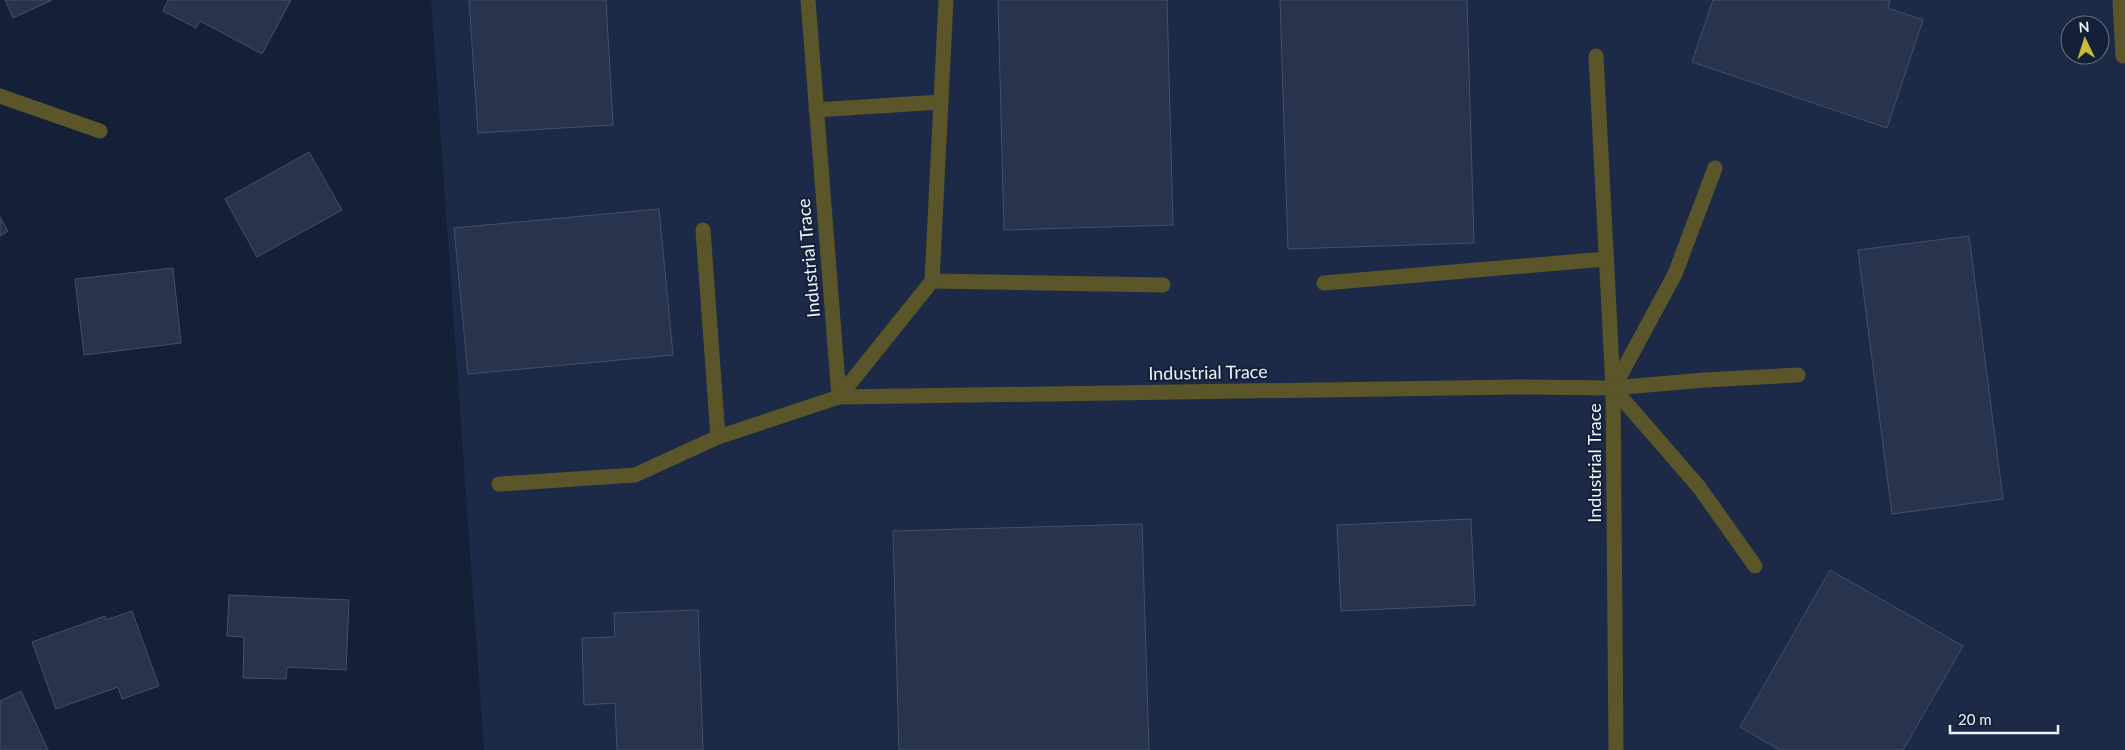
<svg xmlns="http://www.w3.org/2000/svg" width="2125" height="750" font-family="Lato,sans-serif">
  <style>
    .built { fill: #1c2a47; fill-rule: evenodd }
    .building { fill: #28344d; stroke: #42506b }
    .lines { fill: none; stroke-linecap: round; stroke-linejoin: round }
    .minor { stroke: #5b5629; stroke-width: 15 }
    .labels { text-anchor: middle; stroke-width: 4; stroke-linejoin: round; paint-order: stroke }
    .street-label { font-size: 18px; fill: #eef3fd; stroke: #142037 }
  </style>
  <rect width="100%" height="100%" fill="#142037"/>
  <path class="built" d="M431 0H2125V750H484ZM2070 25H2100V55H2070Z"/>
  <g class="building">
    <polygon points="5,0 52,0 13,18"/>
    <polygon points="168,0 291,0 262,54 200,21 196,28 163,11"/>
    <polygon points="469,0 606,0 613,125 478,133"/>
    <polygon points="998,0 1167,0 1173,225 1004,230"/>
    <polygon points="1280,0 1467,0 1474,243 1288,249"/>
    <polygon points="1713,0 1890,0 1888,8 1923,20 1887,128 1692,62"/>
    <polygon points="309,152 342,210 257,257 225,199"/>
    <polygon points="659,209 673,355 468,374 454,228"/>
    <polygon points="0,217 8,231 0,236"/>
    <polygon points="1969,236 2003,499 1892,514 1858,250"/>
    <polygon points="173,268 181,343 84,355 75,279"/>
    <polygon points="1471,519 1475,605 1341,611 1337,525"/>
    <polygon points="1142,524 1149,750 899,750 893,531"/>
    <polygon points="1830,570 1963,646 1903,750 1780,750 1740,727"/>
    <polygon points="229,595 349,600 346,670 287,667 286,679 243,678 244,637 227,636"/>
    <polygon points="698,610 703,750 617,750 615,703 584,705 582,638 615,637 614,613"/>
    <polygon points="132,611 159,686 122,699 118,687 56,709 32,642 105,616 106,620"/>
    <polygon points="21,691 48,750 0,750 0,701"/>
  </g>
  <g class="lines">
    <g class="minor">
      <polyline points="808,0 839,397 1518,387 1613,388 1616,750"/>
      <polyline points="2120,0 2123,56"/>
      <polyline points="1596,56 1613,388 1699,487 1755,566"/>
      <polyline points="0,96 100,131"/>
      <polyline points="816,110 941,102"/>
      <polyline points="703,230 718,437"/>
      <polyline points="932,281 1163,285"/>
      <polyline points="1324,283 1606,259"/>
      <polyline points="1614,387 1675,274 1715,168"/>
      <polyline points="1613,388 1704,380 1798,375"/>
      <polyline points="499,484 635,475 718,437 839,397 932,281 946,0"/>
    </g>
  </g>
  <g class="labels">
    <g class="street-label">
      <text transform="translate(809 258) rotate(-95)" y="6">Industrial Trace</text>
      <text transform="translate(1208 373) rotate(-1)" y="6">Industrial Trace</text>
      <text transform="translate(1595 463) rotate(-90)" y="6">Industrial Trace</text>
    </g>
  </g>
  <g transform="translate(2085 40) rotate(356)"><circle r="24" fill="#142037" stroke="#6b7486"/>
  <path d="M0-4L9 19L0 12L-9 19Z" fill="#caba3a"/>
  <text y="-8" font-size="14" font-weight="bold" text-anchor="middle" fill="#eef3fd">N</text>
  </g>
  <path d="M1950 725v8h108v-8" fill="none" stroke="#eef3fd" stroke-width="2.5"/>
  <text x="1958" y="725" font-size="15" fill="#eef3fd" stroke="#142037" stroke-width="4" paint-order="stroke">20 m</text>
</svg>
